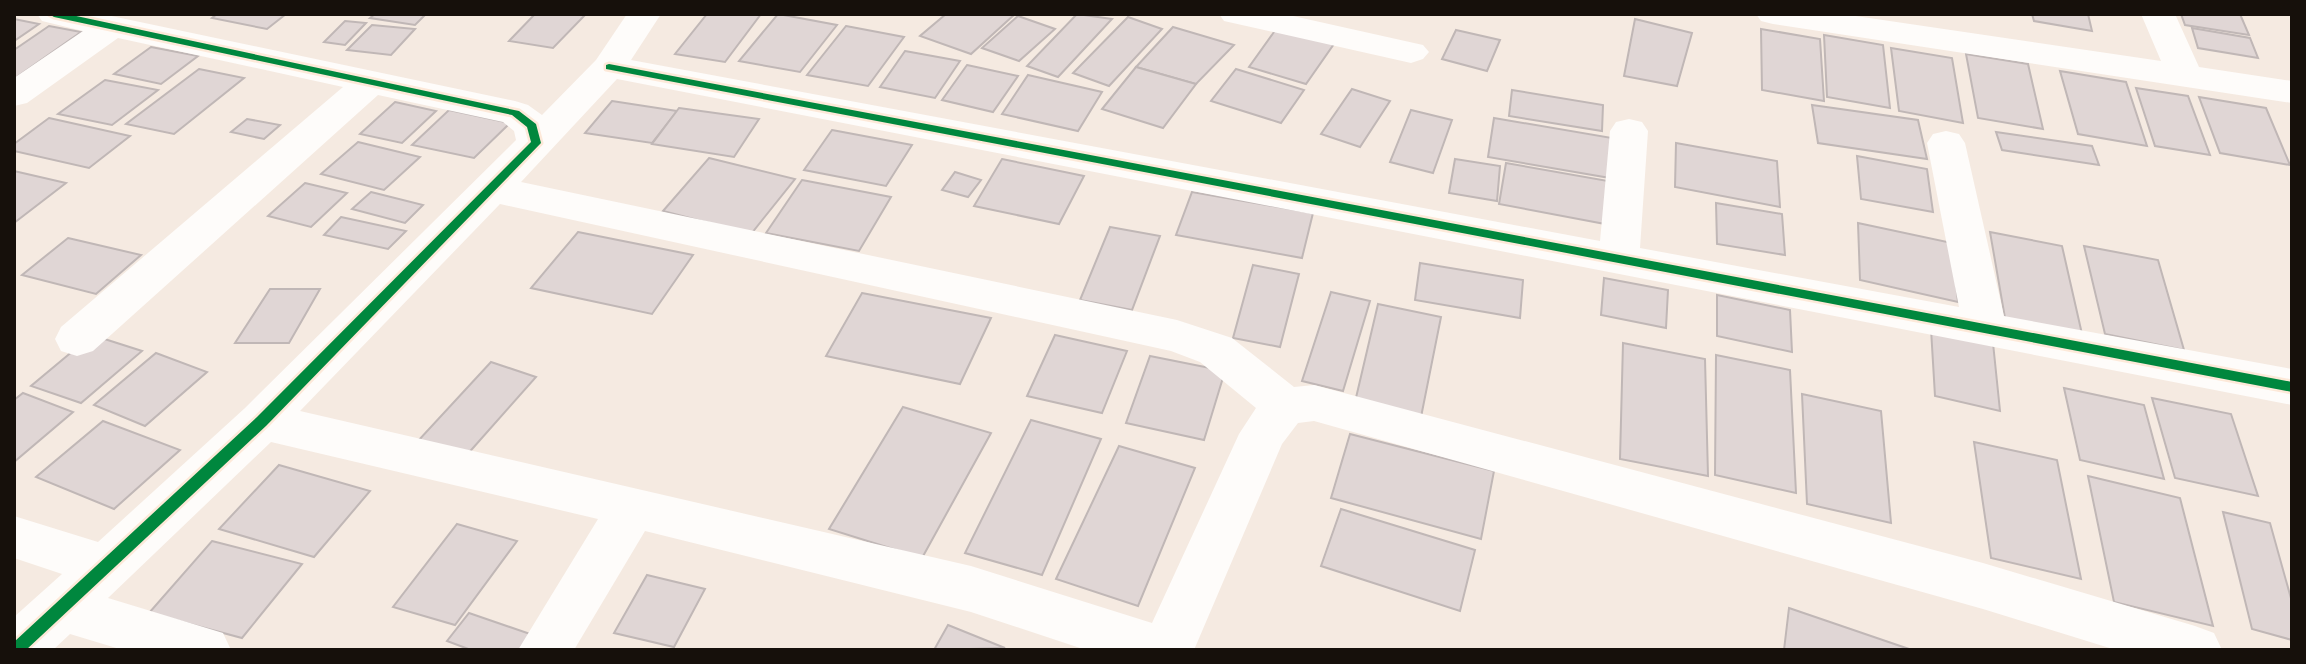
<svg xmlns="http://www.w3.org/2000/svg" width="2306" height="664" font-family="'DM Sans',sans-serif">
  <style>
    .building { fill: #e0d6d5; stroke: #c0b7b6; stroke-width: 2 }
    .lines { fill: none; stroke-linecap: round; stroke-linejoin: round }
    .minor { fill: #fefcfa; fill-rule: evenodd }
    .cycleway-casing { stroke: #fde9d9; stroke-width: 5 }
    .cycleway { fill: #00873e; fill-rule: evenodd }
  </style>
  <rect width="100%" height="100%" fill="#f5eae1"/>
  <g class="building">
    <polygon points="217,14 286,14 267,29 212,18"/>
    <polygon points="375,14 426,14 415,25 370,18"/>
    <polygon points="535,14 586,14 553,48 509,41"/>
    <polygon points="707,14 761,14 725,62 675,54"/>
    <polygon points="778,14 837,25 800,72 739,61"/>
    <polygon points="946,14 1015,14 971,54 920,36"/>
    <polygon points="1077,14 1112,19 1058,77 1027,66"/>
    <polygon points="2032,14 2088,14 2092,31 2034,21"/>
    <polygon points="2181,14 2240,14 2249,35 2185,25"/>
    <polygon points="1018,16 1055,29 1019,61 982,48"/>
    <polygon points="1128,17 1162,29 1109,86 1073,73"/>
    <polygon points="14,19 39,24 14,41"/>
    <polygon points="1635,19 1692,33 1677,86 1624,76"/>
    <polygon points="345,21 366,23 345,45 324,42"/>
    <polygon points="372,25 415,29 391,55 347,50"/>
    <polygon points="1279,25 1336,41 1306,84 1249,67"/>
    <polygon points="49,26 81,32 14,79 14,50"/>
    <polygon points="846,26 904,37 868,86 807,75"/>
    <polygon points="1173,27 1234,45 1196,84 1136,67"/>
    <polygon points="2192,28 2250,38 2258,58 2198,48"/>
    <polygon points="1761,29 1820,39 1824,101 1762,90"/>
    <polygon points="1456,30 1500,40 1487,71 1442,59"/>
    <polygon points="1824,35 1883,45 1890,108 1827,97"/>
    <polygon points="151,47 198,56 161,84 114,74"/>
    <polygon points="1891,48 1952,58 1963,123 1899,111"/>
    <polygon points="905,51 960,61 935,98 880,87"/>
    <polygon points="1966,54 2028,64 2043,129 1978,118"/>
    <polygon points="967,65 1018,76 993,112 942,100"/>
    <polygon points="1136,67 1196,84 1163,128 1102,109"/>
    <polygon points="199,69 244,78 174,134 126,124"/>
    <polygon points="1236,69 1304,90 1281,123 1211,101"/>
    <polygon points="2060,71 2126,82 2147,146 2078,134"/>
    <polygon points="1028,75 1102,92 1078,131 1002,114"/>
    <polygon points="105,80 158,90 112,125 58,114"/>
    <polygon points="2136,88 2188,96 2210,155 2155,146"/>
    <polygon points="1352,89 1390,101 1360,147 1321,134"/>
    <polygon points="1512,90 1603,105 1602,131 1509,116"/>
    <polygon points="2199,97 2266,108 2290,165 2220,153"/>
    <polygon points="612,101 677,111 652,143 585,133"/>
    <polygon points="395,102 436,111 402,143 360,134"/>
    <polygon points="1812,105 1918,120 1927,159 1818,143"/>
    <polygon points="679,108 759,119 734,157 652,144"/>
    <polygon points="449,110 510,123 474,158 412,145"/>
    <polygon points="1411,110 1452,120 1433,173 1390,162"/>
    <polygon points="49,118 130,136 89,168 14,151 14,144"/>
    <polygon points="1494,118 1612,138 1610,178 1488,157"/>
    <polygon points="247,119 280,125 264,139 231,132"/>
    <polygon points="832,130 912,145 886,186 804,170"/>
    <polygon points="1996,132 2092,146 2099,165 2002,150"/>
    <polygon points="358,142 420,157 384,190 321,174"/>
    <polygon points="1676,143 1777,161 1780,207 1675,187"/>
    <polygon points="1857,156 1927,169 1933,212 1861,199"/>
    <polygon points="709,158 795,179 751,234 663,211"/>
    <polygon points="1002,159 1084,176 1059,224 974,206"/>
    <polygon points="1455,159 1500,166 1497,201 1449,193"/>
    <polygon points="1506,163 1608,181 1605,224 1499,204"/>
    <polygon points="14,171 66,183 14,223"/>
    <polygon points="955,172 981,180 968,197 942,190"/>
    <polygon points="802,180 891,197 859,251 766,233"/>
    <polygon points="305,183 347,193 311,227 268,216"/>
    <polygon points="371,192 423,205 405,223 352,209"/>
    <polygon points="1192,192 1313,213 1302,258 1176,235"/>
    <polygon points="1716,203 1782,214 1785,255 1717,244"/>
    <polygon points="341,217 406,231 388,249 324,235"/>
    <polygon points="1858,223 1952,243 1958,302 1860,280"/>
    <polygon points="1110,227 1160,236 1132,310 1080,300"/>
    <polygon points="578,232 693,255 652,314 531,288"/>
    <polygon points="1990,232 2062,246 2082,334 2005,318"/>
    <polygon points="68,238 141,255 96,294 22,275"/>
    <polygon points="2084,246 2158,260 2184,350 2105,334"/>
    <polygon points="1420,263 1523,280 1520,318 1415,300"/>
    <polygon points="1253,265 1299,274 1280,347 1233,338"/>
    <polygon points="1604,278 1668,290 1666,328 1601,315"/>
    <polygon points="270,289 320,289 289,343 235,343"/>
    <polygon points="1331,292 1370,301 1343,391 1302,381"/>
    <polygon points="862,293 991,318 960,384 826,356"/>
    <polygon points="1717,295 1790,310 1792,352 1717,336"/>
    <polygon points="1378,304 1441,317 1421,417 1355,402"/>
    <polygon points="1931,329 1993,343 2000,411 1935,396"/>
    <polygon points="92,335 142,351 81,403 31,386"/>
    <polygon points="1055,335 1127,351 1102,413 1027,396"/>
    <polygon points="1623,343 1705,359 1708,476 1620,459"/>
    <polygon points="156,353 207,372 145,426 94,405"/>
    <polygon points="1716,355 1790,370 1796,493 1715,475"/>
    <polygon points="1150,356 1225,371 1204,440 1126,423"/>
    <polygon points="491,362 536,377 465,457 417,442"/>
    <polygon points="2064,388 2144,405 2164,479 2080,460"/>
    <polygon points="23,393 73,412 14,462 14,400"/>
    <polygon points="1802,394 1881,411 1891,523 1807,504"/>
    <polygon points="2152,398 2231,414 2258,496 2175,478"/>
    <polygon points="903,407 991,433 922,558 829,529"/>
    <polygon points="1031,420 1101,439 1042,575 965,553"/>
    <polygon points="103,421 180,450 114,509 36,477"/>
    <polygon points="1350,434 1494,471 1481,539 1331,498"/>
    <polygon points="1974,442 2057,460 2081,579 1991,558"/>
    <polygon points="1119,446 1195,468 1138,606 1056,579"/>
    <polygon points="279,465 370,491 314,557 219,529"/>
    <polygon points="2088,476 2180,498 2213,626 2114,602"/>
    <polygon points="1341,509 1475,550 1460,611 1321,566"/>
    <polygon points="2223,512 2270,523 2292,602 2292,640 2252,629"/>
    <polygon points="457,524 517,541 455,625 393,607"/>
    <polygon points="212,541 302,564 242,638 149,613"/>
    <polygon points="647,575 705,589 674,647 614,633"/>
    <polygon points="1789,608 1912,650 1784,650"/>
    <polygon points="469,613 536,636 525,650 471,650 447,641"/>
    <polygon points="948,625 1005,648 934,650"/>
  </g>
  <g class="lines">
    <g class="minor">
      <path d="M37 14H102L515 101 528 105 542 115 596 60 627 14H661L631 60 1600 241 1610 131 1616 122 1629 119 1642 122 1648 131 1640 248 1959 307 1927 143 1933 134 1946 131 1959 134 1965 143 2004 316 2292 369V405L617 79 521 182 1177 320 1232 338 1294 387 1314 385 1983 563 2195 626 2214 633 2222 650H2116L1983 609 1314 421 1298 423 1282 444 1194 650H1086L971 612 645 531 574 650H518L598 519 271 442 108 598 223 633 231 650H123L70 634 53 650H14V617L62 574 14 558V516L98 542 245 408 516 140 514 131 503 122 378 95 93 351 77 356 61 351 55 339 61 327 343 87 118 38 27 103 14 106V78L83 31 42 21ZM500 204 1171 351 1200 362 1256 408 1239 434 1152 623 971 566 300 411Z"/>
      <polygon points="1219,14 1284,14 1423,45 1429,52 1423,59 1411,63 1224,21"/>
      <polygon points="1756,14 1842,14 2161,61 2141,14 2175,14 2199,67 2292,81 2292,103 1773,24 1761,21"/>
    </g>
    <defs>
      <g id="cycleway">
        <polygon points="49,14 67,14 519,111 536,124 541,143 267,425 26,650 14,650 14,642 257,417 531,142 527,127 512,115 54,17"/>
        <polygon points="609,64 2292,382 2292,392 606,69 606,65"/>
      </g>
    </defs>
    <use href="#cycleway" class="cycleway-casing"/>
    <use href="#cycleway" class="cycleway"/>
  </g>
  <rect width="2306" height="664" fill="none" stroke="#16100b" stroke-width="32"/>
</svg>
